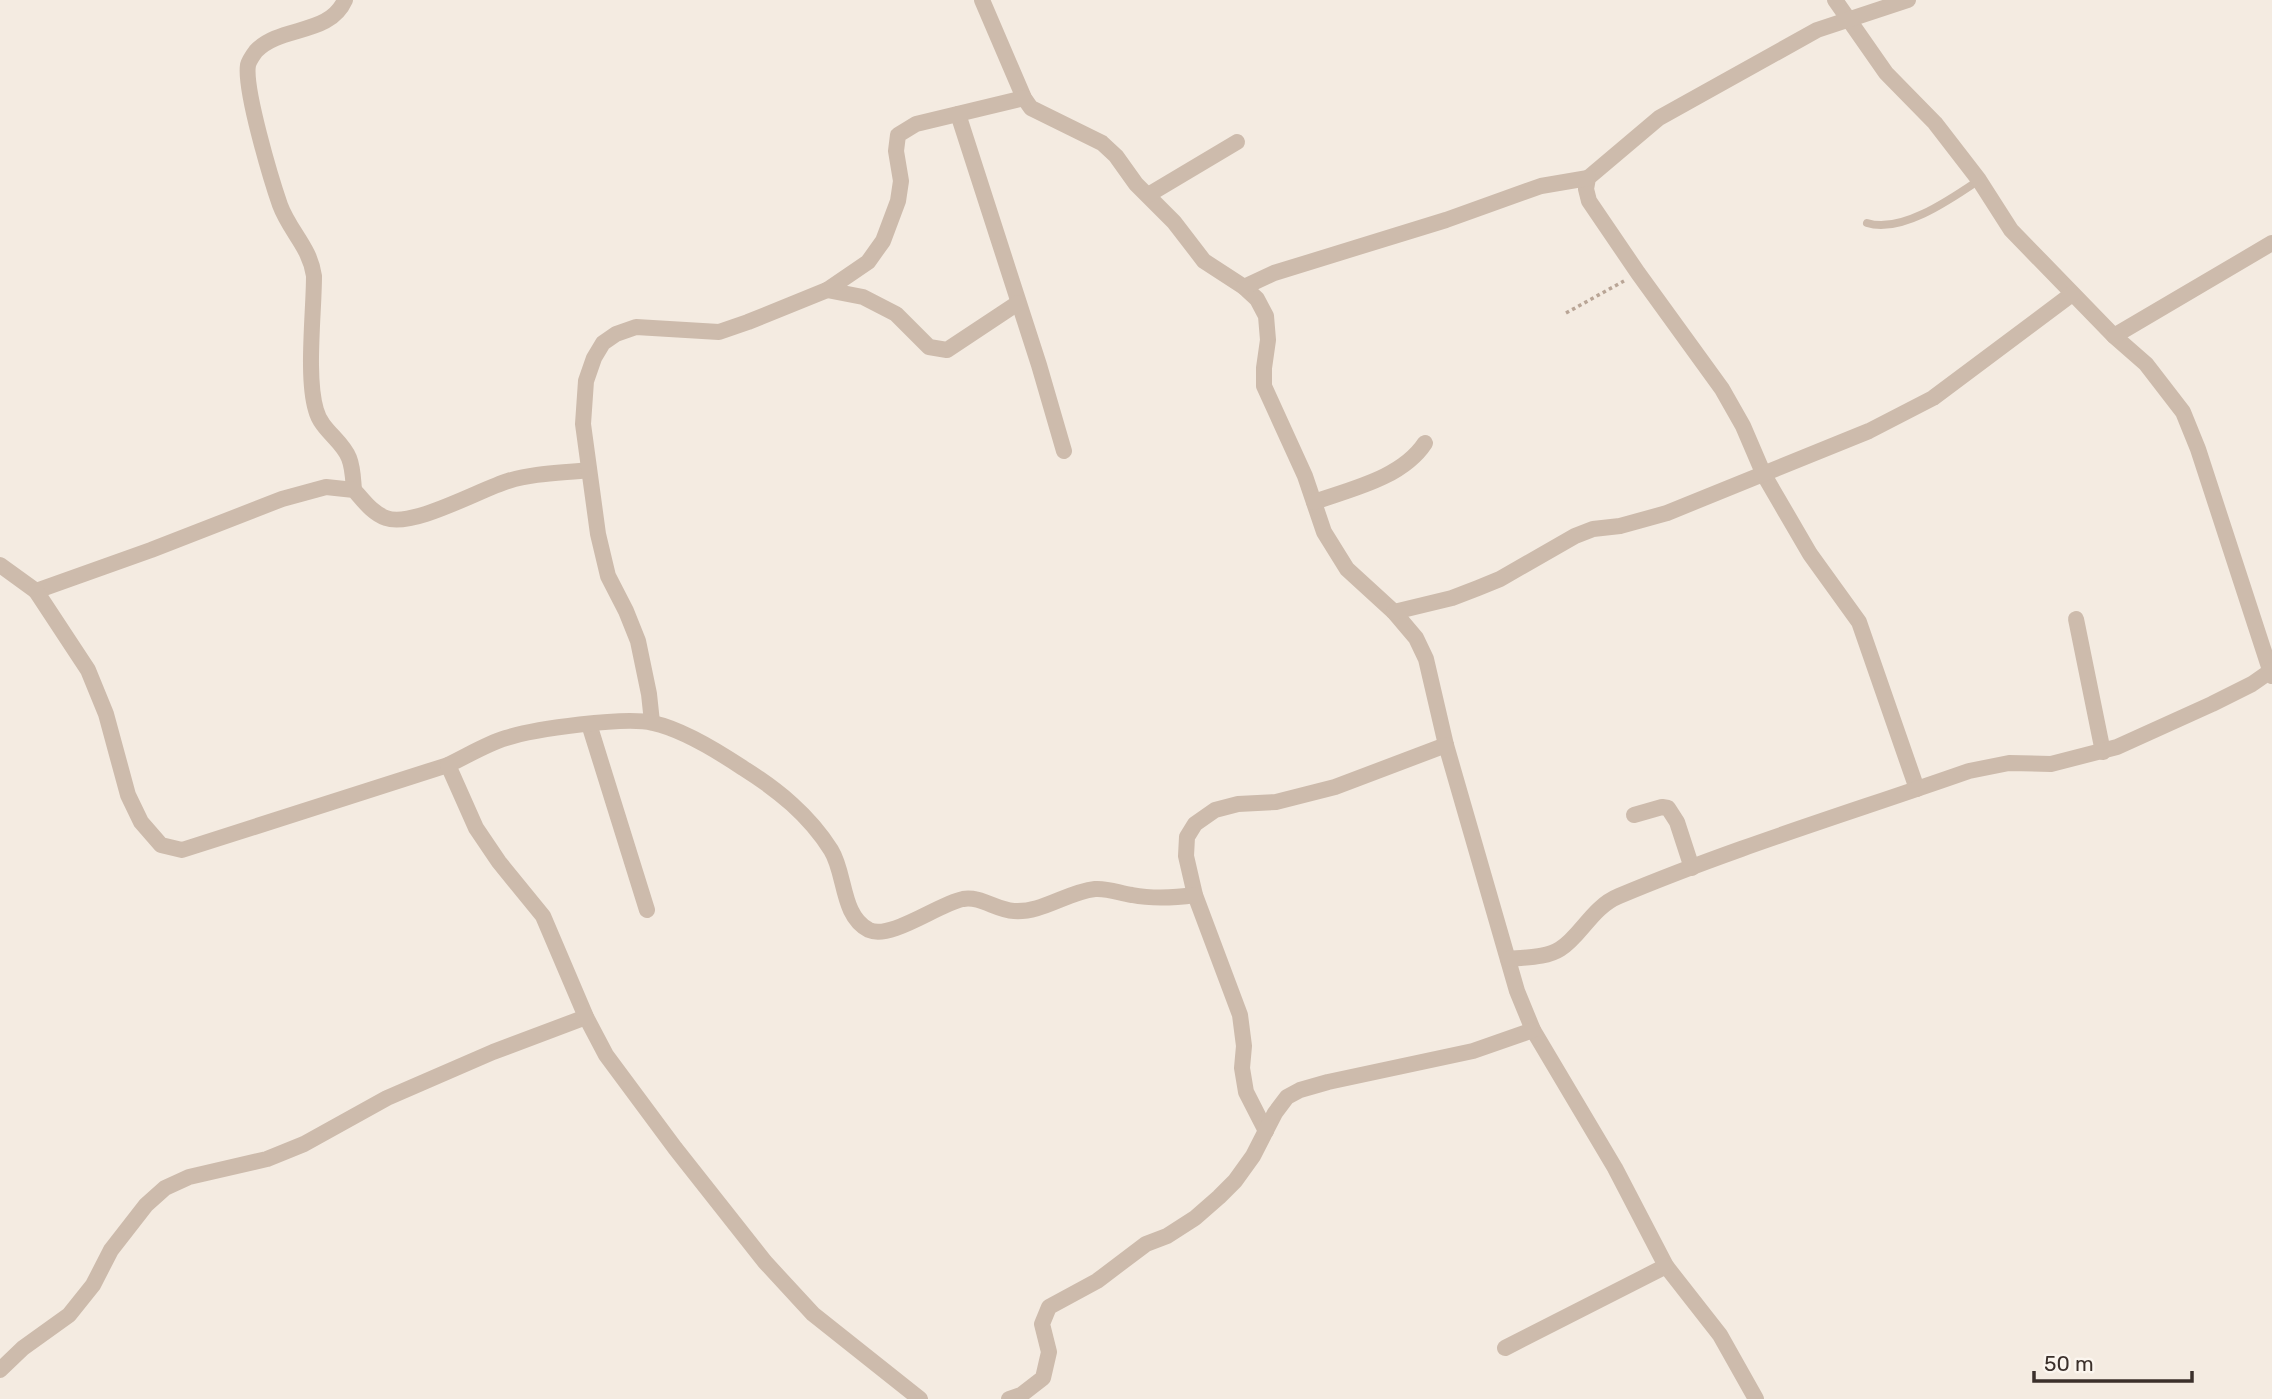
<svg xmlns="http://www.w3.org/2000/svg" width="2272" height="1399" font-family="Rubik,sans-serif">
  <style>
    .lines { fill: none; stroke-linecap: round; stroke-linejoin: round }
    .path { stroke: #b9a596; stroke-width: 3.5; stroke-dasharray: 3.5 3.5; stroke-linecap: butt }
    .service { stroke: #cdbbac; stroke-width: 8 }
    .minor { stroke: #cdbbac; stroke-width: 16 }
  </style>
  <rect width="100%" height="100%" fill="#f4ebe1"/>
  <g class="lines">
    <polyline class="path" points="1566,313 1624,281"/>
    <path class="service" d="M1867 223C1901 234 1951 199 1979 180"/>
    <g class="minor">
      <path d="M345 0C329 36 281 25 256 51 253 55 249 61 248 65 244 89 271 179 280 205 290 232 310 247 314 276 314 312 306 377 316 410 321 430 342 440 349 458 353 468 353 479 354 490"/>
      <polyline points="982,0 1024,98 1031,108 1102,143 1116,156 1136,184 1174,222 1204,261 1244,287 1257,299 1266,316 1268,340 1264,368 1264,386 1305,476 1324,532 1347,569 1394,612 1416,638 1426,659 1446,745 1517,991 1533,1030 1615,1168 1666,1266 1720,1335 1756,1399"/>
      <polyline points="1835,0 1886,73 1935,123 1979,180 2011,230 2114,336 2146,364 2183,412 2198,449 2272,676"/>
      <polyline points="1908,0 1817,30 1659,118 1588,178 1586,189 1589,201 1638,273 1722,389 1743,426 1764,475 1810,554 1859,622 1917,789"/>
      <polyline points="958,114 1039,365 1064,451"/>
      <polyline points="1148,195 1237,142"/>
      <polyline points="1244,287 1274,273 1446,220 1541,186 1588,178"/>
      <polyline points="827,290 863,297 896,314 929,347 947,350 1018,303"/>
      <polyline points="2114,336 2272,243"/>
      <path d="M1314 502C1351 489 1402 478 1425 443"/>
      <path d="M0 565 36 591 151 550 282 499 326 487 354 490C363 500 372 513 386 518 413 528 481 489 508 481 534 473 562 473 589 470"/>
      <polyline points="36,591 88,670 106,714 128,795 141,822 161,845 182,850 448,765"/>
      <polyline points="1394,612 1452,598 1478,588 1500,579 1575,536 1593,529 1620,526 1667,513 1869,431 1933,398 2072,294"/>
      <polyline points="2076,619 2103,752"/>
      <polyline points="652,722 649,694 638,641 626,611 608,576 598,534 583,424 586,381 594,358 603,343 616,334 636,327 719,332 748,322 827,290 868,262 883,241 898,201 901,181 896,151 898,135 916,124 1024,98"/>
      <polyline points="589,724 647,910"/>
      <polyline points="1634,815 1662,807 1668,808 1677,822 1692,868"/>
      <path d="M1508 959C1525 957 1546 958 1560 949 1581 936 1592 907 1619 896 1733 848 1852 812 1969 771L2009 763 2051 764 2117 747 2212 704 2252 684 2272 670"/>
      <polyline points="1266,1131 1246,1092 1242,1068 1244,1046 1240,1015 1195,895 1186,856 1187,837 1195,824 1215,810 1238,804 1276,802 1335,787 1446,745"/>
      <polyline points="1505,1348 1666,1266"/>
      <polyline points="0,1370 23,1348 69,1315 93,1285 111,1250 146,1205 165,1188 189,1177 267,1159 304,1144 387,1098 493,1052 586,1017"/>
      <path d="M920 1399 813 1314 765 1262 675 1148 606 1055 586 1017 543 916 499 862 476 828 448 765C467 756 486 744 506 738 534 729 626 716 653 723 681 729 719 752 743 768 778 790 809 815 831 850 846 874 841 916 869 930 891 940 938 904 963 899 981 896 996 910 1014 911 1042 913 1067 892 1095 889 1108 888 1119 893 1132 895 1153 899 1173 898 1195 895"/>
      <polyline points="1009,1399 1021,1395 1043,1378 1049,1352 1042,1324 1049,1307 1097,1281 1146,1244 1167,1236 1195,1218 1219,1197 1235,1181 1253,1156 1275,1113 1287,1097 1300,1090 1328,1082 1473,1051 1533,1030"/>
    </g>
  </g>
  <path d="M2034 1371v10h158v-10" fill="none" stroke="#3b302b" stroke-width="3.5"/>
  <text x="2044" y="1371" font-size="21" fill="#3b302b" stroke="#fbf5ee" stroke-width="5" paint-order="stroke">50 m</text>
</svg>
